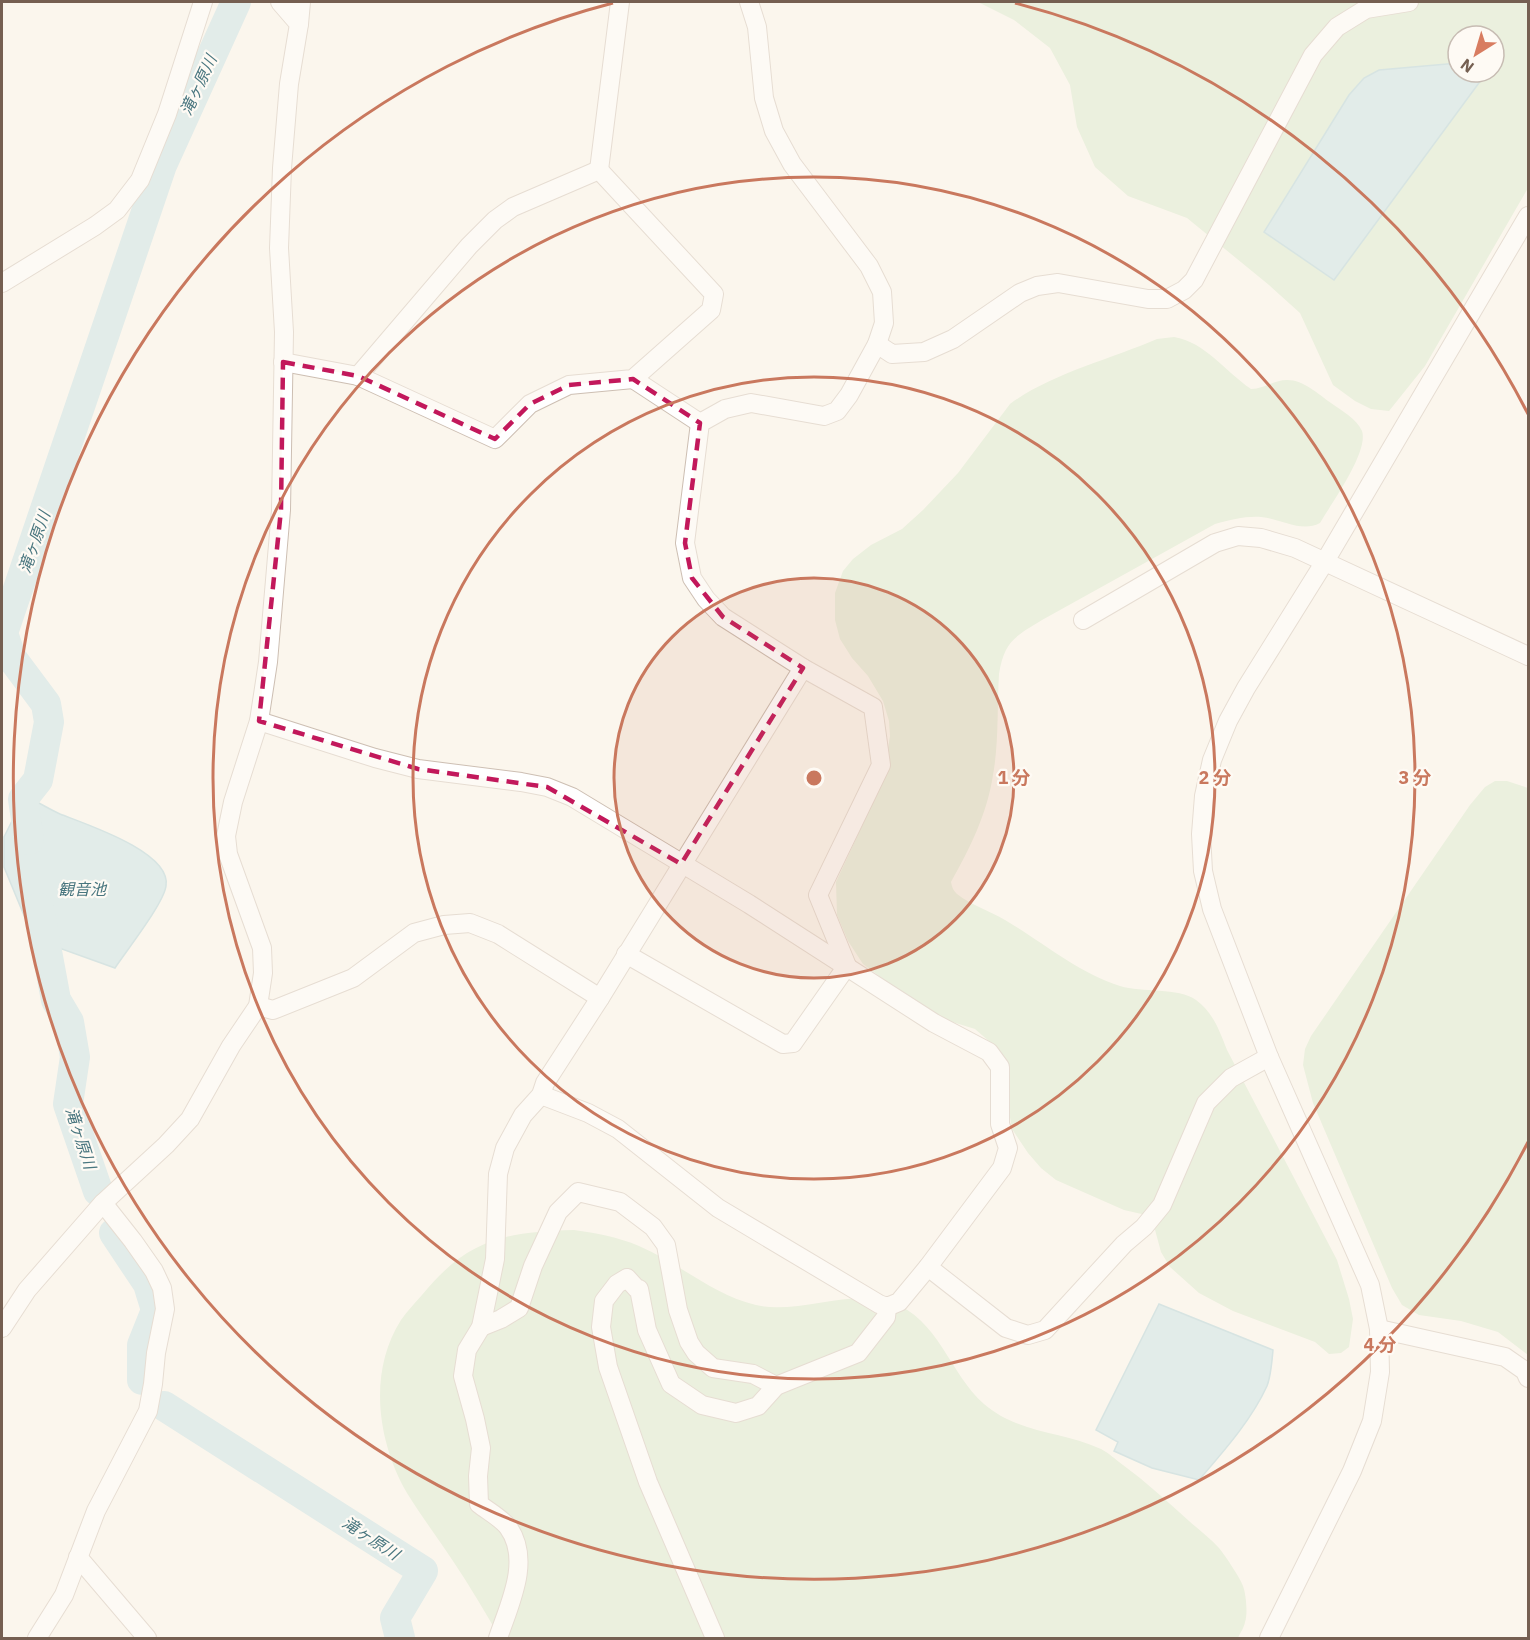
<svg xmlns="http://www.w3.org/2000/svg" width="1530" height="1640" font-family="'IBM Plex Sans','Noto Sans JP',sans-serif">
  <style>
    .green { fill: #d7e8cc; fill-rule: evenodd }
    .water { fill: #c3dfe4; stroke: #aaced5; stroke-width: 1.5 }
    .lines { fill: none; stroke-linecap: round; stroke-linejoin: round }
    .river { stroke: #c3dfe4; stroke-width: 30 }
    .minor-casing { stroke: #cdbfb3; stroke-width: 20 }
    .minor { stroke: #fff; stroke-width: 18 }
    .marked { fill: none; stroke: #c2185b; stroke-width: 4.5; stroke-dasharray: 12 8; stroke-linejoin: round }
    .ring { fill: none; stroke: #c9785e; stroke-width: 3 }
    .labels { text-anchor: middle; stroke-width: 4.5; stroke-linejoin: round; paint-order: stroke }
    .water-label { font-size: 16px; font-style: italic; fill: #49767f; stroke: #fefaf4 }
    .centre { fill: #c9785e; stroke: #fefaf4; stroke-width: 3 }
    .ring-label { font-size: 18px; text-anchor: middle; font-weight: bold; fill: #c9785e; stroke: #fefaf4; stroke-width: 4.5; stroke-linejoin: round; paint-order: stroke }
  </style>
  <rect width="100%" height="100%" fill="#fbf6ed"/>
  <g class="green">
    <path d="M978 2H1527L1528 3V188L1425 366 1389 411 1371 409 1355 401 1333 385 1300 313 1269 285 1187 218 1128 196 1095 167 1077 127 1070 85 1050 48 1014 20ZM1458 36H1494V72H1458Z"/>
    <path d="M1174 337C1205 342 1226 372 1251 389 1264 389 1274 380 1287 380 1304 380 1318 394 1331 403 1342 411 1357 419 1362 431 1369 452 1331 504 1320 523 1301 533 1282 519 1261 517 1245 516 1231 520 1215 524L1042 620C1016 636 1004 641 999 674 997 707 999 742 993 775 987 814 970 848 951 882 952 887 953 890 957 894 971 905 990 911 1005 920 1044 943 1077 972 1120 986 1142 993 1178 987 1196 1000 1213 1012 1220 1032 1227 1050L1337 1260 1349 1299 1353 1319 1349 1347 1341 1353 1329 1354 1315 1342 1233 1311 1199 1293 1170 1267 1161 1252 1154 1226 1146 1215 1124 1210 1056 1180 1041 1168 1028 1153 1012 1129 998 1049 975 1029 914 1010 886 981 863 964 848 941 837 915 836 882 883 781 890 736 889 721 883 701 868 676 852 658 840 639 835 620V593L843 571 853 559 871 545 902 529 923 510 958 473 1010 404C1050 374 1111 359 1157 339Z"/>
    <polygon points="1495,781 1507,781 1528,788 1528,1355 1498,1332 1461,1321 1419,1315 1402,1305 1392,1288 1313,1103 1303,1065 1305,1049 1311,1036 1470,805 1485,787"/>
    <path d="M574 1230C596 1233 618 1237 639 1246 679 1263 713 1295 756 1305 796 1315 852 1288 891 1302 939 1319 949 1373 984 1404 1019 1434 1062 1431 1101 1449 1109 1453 1116 1460 1123 1465 1146 1482 1167 1501 1189 1521 1198 1529 1210 1538 1219 1548 1226 1557 1239 1576 1243 1586 1246 1594 1248 1614 1245 1622 1244 1628 1240 1633 1238 1638H500C485 1612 470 1586 453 1561 438 1538 421 1516 407 1493 377 1441 368 1372 401 1320 407 1311 415 1303 422 1295 468 1239 503 1232 574 1230Z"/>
  </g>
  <g class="water">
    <polygon points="1458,63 1458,72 1487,72 1334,280 1264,232 1349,95 1364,78 1379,70"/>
    <path d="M27 797C38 802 49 809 60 814 85 824 172 852 166 886 164 903 127 950 115 968L51 945 40 954 4 867V837L23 799Z"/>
    <path d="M1159 1304 1273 1350C1272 1361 1271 1376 1267 1386 1251 1421 1223 1452 1199 1480L1152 1468 1114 1451 1118 1442 1096 1430Z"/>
  </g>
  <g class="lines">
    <g class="river">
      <polyline points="29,840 23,799 38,780 49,722 46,704 11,657 3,633 162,165 236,2"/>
      <polyline points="39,908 56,1000 69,1022 75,1057 68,1104 98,1191"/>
      <polyline points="114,1233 148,1284 156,1310 142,1345 142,1380"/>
      <polyline points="164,1406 423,1571 395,1618 400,1638"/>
    </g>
    <defs>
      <g id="minor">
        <polyline points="299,24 301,2"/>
        <polygon points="599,170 714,294 711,310 633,379 569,385 530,404 495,439 358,376 469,246 495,220 513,207"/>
        <polyline points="599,170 620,2"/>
        <polyline points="2,283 95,226 117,210 140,180 167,114 203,2"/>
        <polyline points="877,344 892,354 924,352 953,339 1020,293 1037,286 1058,283 1148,299 1167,299 1184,290 1194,280 1313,55 1337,27 1366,9 1409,2"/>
        <polyline points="283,362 358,376"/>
        <polyline points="633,379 700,423"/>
        <polyline points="1083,620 1215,543 1238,536 1261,538 1295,548 1528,656"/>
        <polyline points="259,721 375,758 418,769 521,782 547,787 572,797 749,904 934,1023 989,1052 1000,1067 1000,1124 1008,1148 1002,1168 928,1267 899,1302 887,1307 879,1304 718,1208 618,1129 588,1113 541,1095"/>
        <polyline points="626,954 783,1044 793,1043 847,966 818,895 881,765 873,707 803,668"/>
        <polyline points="258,1006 273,1010 353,978 414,933 444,925 470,923 498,934 600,998 803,668 723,617 706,599 692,578 685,543 700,423 725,409 751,403 824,416 837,411 849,395 877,344 884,323 882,292 869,266 792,164 774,131 764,98 757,27 749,2"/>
        <polyline points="928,1267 1006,1328 1028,1335 1045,1330 1124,1244 1144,1227 1162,1205 1206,1103 1231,1078 1269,1057"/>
        <polyline points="481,1327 501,1319 519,1308 533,1266 558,1212 578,1192 620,1202 653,1227 666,1245 678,1310 689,1342 696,1353 713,1368 753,1374 776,1386"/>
        <polyline points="2,1328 27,1290 103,1203 166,1145 190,1119 231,1046 258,1006 263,973 262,948 228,854 226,836 233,802 259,721 268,662 281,510 284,332 279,248 282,168 289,84 299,24 280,2"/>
        <polyline points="1379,1329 1505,1357 1525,1371 1528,1378"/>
        <polyline points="78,1557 147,1638"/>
        <polyline points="37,1638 64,1595 96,1511 148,1411 153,1384 156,1353 165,1309 162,1288 154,1271 133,1241 103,1203"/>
        <path d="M498 1638C509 1605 532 1560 508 1527 501 1518 488 1511 479 1504L478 1476 481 1448 475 1419 463 1376 467 1350 481 1327 495 1259 498 1174 505 1148 523 1115 541 1095 545 1083 600 998"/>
        <polyline points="715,1638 648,1482 608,1367 601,1327 604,1301 617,1284 627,1278 637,1289 639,1289 647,1330 671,1384 702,1405 736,1413 758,1406 776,1386 858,1353 886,1317 887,1307"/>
        <polyline points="1269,1638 1352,1471 1372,1421 1380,1372 1379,1329 1370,1285 1269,1057 1212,909 1203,871 1201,834 1204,796 1212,760 1228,721 1246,688 1324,563 1528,216"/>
      </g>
    </defs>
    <use href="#minor" class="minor-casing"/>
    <use href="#minor" class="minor"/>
  </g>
  <path d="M0 0H1530V1640H0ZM283 362 358 376 495 439 530 404 569 385 633 379 700 423 685 543 692 578 723 617 803 668 681 864 547 787 418 769 259 721 281 510Z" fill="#fbf6ed" fill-opacity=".55" fill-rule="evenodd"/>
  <path class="marked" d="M283 362 358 376 495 439 530 404 569 385 633 379 700 423 685 543 692 578 723 617 803 668 681 864 547 787 418 769 259 721 281 510Z"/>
  <circle cx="814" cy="778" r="200" fill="#c9785e" fill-opacity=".12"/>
  <g class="ring">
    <circle cx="814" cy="778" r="200"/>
    <circle cx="814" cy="778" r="401"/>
    <circle cx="814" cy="778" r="601"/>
    <path d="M1528 1142A801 801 0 1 1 613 3M1015 3A801 801 0 0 1 1528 414"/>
  </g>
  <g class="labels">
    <g class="water-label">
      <text transform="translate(198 85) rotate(-65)" y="6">滝ヶ原川</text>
      <text transform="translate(34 542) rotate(-71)" y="6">滝ヶ原川</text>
      <text x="82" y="895">観音池</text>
      <text transform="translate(81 1138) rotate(72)" y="6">滝ヶ原川</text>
      <text transform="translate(371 1538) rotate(33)" y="6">滝ヶ原川</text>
    </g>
  </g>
  <circle cx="814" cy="778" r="9" class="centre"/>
  <g class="ring-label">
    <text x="1014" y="784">1 分</text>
    <text x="1215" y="784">2 分</text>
    <text x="1415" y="784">3 分</text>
    <text x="1380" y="1351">4 分</text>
  </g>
  <rect width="1530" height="1640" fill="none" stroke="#755f51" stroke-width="6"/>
  <g transform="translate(1476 54) rotate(217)"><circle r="28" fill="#fefaf4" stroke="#c7bcb3" stroke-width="1.5"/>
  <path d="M0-4.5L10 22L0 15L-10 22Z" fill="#d87c60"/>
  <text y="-9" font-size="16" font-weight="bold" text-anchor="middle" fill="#755f51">N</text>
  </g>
</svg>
